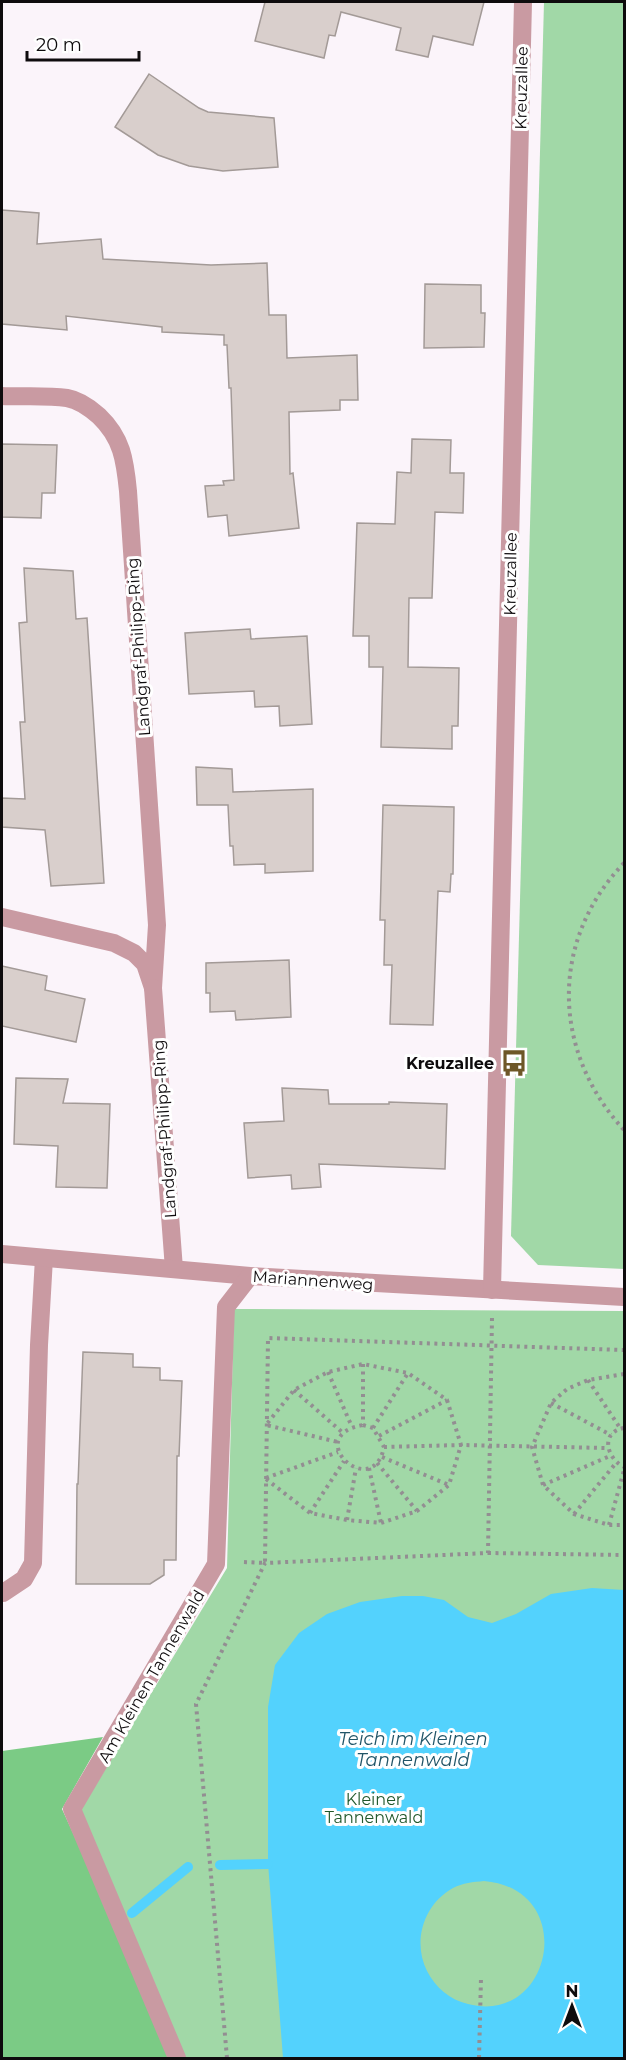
<svg xmlns="http://www.w3.org/2000/svg" width="626" height="2060" font-family="Montserrat,sans-serif">
  <style>
    .green { fill: #a1d8a7 }
    .forest { fill: #7bcb85 }
    .water { fill: #53d2fd; fill-rule: evenodd }
    .lines { fill: none; stroke-linecap: round; stroke-linejoin: round }
    .stream { stroke: #53d2fd; stroke-width: 10 }
    .building { fill: #d9cfcc; stroke: #a39a97; stroke-width: 1.5 }
    .path { stroke: #938e92; stroke-width: 4; stroke-dasharray: 3 4.5; stroke-linecap: butt }
    .lane { stroke: #c99aa2; stroke-width: 18 }
    .street { stroke: #c99aa2; stroke-width: 18 }
    .labels { text-anchor: middle; stroke-width: 6; stroke-linejoin: round; paint-order: stroke }
    .street-label { font-size: 16px; fill: #0e0b0d; stroke: #fff }
    .poi-label { font-size: 16px; font-weight: bold; fill: #0e0b0d; stroke: #fff; text-anchor: end }
    .park-label { font-size: 16px; fill: #21582b; stroke: #fff }
    .water-label { font-size: 18px; font-style: italic; fill: #215568; stroke: #fff }
  </style>
  <rect width="100%" height="100%" fill="#fbf4fa"/>
  <g class="green">
    <polygon points="544,2 624,2 624,1269 538,1265 511,1236"/>
    <polygon points="234,1309 624,1311 624,2058 181,2058 80,1811 227,1568"/>
  </g>
  <polygon class="forest" points="103,1737 62,1809 176,2058 2,2058 2,1751"/>
  <path class="water" d="M592 1588 624 1590V2058H283L268 1863V1707L275 1665 299 1633 327 1614 360 1602 402 1596H423L444 1600 468 1617 492 1623 516 1614 551 1594ZM484 1881C579 1889 553 2026 468 2004 450 2000 435 1987 427 1971 412 1941 424 1904 453 1888 463 1883 473 1882 484 1881Z"/>
  <g class="lines">
    <g class="stream">
      <polyline points="220,1865 268,1864"/>
      <polyline points="132,1913 188,1867"/>
    </g>
  </g>
  <g class="building">
    <polygon points="265,2 484,2 473,45 433,36 428,57 396,50 401,28 341,12 335,36 329,35 324,58 255,41"/>
    <polygon points="149,74 199,108 208,112 274,118 278,167 223,171 189,166 158,155 115,127"/>
    <polygon points="2,210 39,213 37,244 101,239 103,259 211,265 267,263 269,315 286,315 287,358 357,355 358,400 340,400 340,410 289,412 290,474 293,473 299,528 229,536 227,515 208,517 205,486 224,485 223,481 234,480 231,388 229,388 227,345 224,345 224,335 162,332 162,327 66,316 67,330 2,324"/>
    <polygon points="425,284 481,285 481,313 485,313 484,347 424,348"/>
    <polygon points="412,439 451,440 450,473 464,473 463,513 435,512 432,598 409,598 408,667 459,668 458,726 452,726 452,749 381,747 383,667 369,667 369,636 353,636 357,523 395,524 397,472 411,473"/>
    <polygon points="2,444 57,445 55,493 42,493 41,518 2,517"/>
    <polygon points="24,568 73,571 76,619 87,618 104,883 51,886 45,830 2,827 2,798 25,799 20,722 25,722 19,623 27,622"/>
    <polygon points="250,629 251,639 307,636 312,724 280,726 279,706 255,707 254,691 189,694 185,633"/>
    <polygon points="196,767 232,769 233,792 313,789 313,871 265,873 265,864 234,865 233,846 230,846 228,805 197,805"/>
    <polygon points="383,805 454,807 453,874 451,874 450,892 438,891 433,1025 390,1024 392,965 384,965 385,920 380,920"/>
    <polygon points="289,960 291,1017 236,1020 235,1011 210,1012 210,993 206,993 206,963"/>
    <polygon points="2,966 47,976 45,990 85,999 76,1042 2,1026"/>
    <polygon points="16,1078 68,1079 63,1103 110,1104 107,1188 56,1187 58,1146 14,1144"/>
    <polygon points="282,1088 328,1090 329,1104 389,1104 389,1102 447,1104 445,1169 319,1164 321,1187 292,1189 291,1175 248,1178 244,1123 284,1121"/>
    <polygon points="83,1352 133,1354 133,1367 160,1368 160,1380 182,1381 179,1456 177,1456 176,1560 164,1560 164,1575 150,1584 76,1584 77,1484 78,1484"/>
  </g>
  <g class="lines">
    <g class="path">
      <path d="M624 863C549 941 552 1052 624 1130"/>
      <polyline points="363,1364 363,1425"/>
      <polyline points="328,1372 352,1427"/>
      <polyline points="624,1374 588,1380 567,1389 551,1403 532,1447 543,1485 574,1514 609,1525 624,1525"/>
      <polyline points="588,1380 620,1428"/>
      <polyline points="294,1390 343,1433"/>
      <polyline points="551,1403 611,1435"/>
      <path d="M363 1425 373 1428 384 1447C373 1503 300 1436 363 1425Z"/>
      <polyline points="373,1428 408,1373"/>
      <path d="M624 1428C600 1432 606 1458 624 1467"/>
      <polyline points="379,1436 447,1400"/>
      <polyline points="384,1447 461,1445 607,1448"/>
      <polyline points="382,1457 449,1485"/>
      <polyline points="377,1463 417,1511"/>
      <polyline points="369,1468 381,1523"/>
      <polyline points="266,1478 338,1452"/>
      <polyline points="266,1479 310,1513 347,1520 381,1523 417,1511 449,1485 461,1445 447,1400 408,1373 363,1364 328,1372 294,1390 266,1425 338,1442"/>
      <polyline points="543,1485 610,1456"/>
      <polyline points="310,1513 344,1461"/>
      <polyline points="574,1514 616,1463"/>
      <polyline points="347,1520 356,1468"/>
      <polyline points="609,1525 624,1470"/>
      <polyline points="488,1553 624,1555"/>
      <polyline points="244,1562 265,1563 268,1338 624,1350"/>
      <polyline points="227,2058 196,1704 265,1563 488,1553 492,1318"/>
      <polyline points="479,2058 481,1978"/>
    </g>
    <polyline class="lane" points="3,1593 24,1579 33,1563 39,1345 44,1258"/>
    <g class="street">
      <path d="M2 396C23 397 46 395 67 398 79 400 90 408 99 416 122 438 125 460 128 491L157 925 153 988 145 964 134 953 114 943 2 917"/>
      <polyline points="153,988 174,1269"/>
      <polyline points="2,1254 250,1276 624,1297"/>
      <polyline points="492,1290 523,2"/>
      <polyline points="177,2058 72,1809 216,1564 226,1307 250,1276"/>
    </g>
  </g>
  <defs>
    <symbol id="bus-bare" viewBox="-9 -9 18 18"><path d="M-5-6H5V4H4V6H2V4H-2V6H-4V4H-5ZM-3.5-4V0h7V-4ZM-3.5 1.2v1.5H-2V1.2ZM2 1.2v1.5H3.5V1.2Z" fill="#6e5727" stroke="#fff" stroke-width="2.5" paint-order="stroke"/></symbol>
  </defs>
  <g fill-rule="evenodd">
    <use href="#bus-bare" x="495" y="1044" width="38" height="38"/>
  </g>
  <g class="labels">
    <g class="street-label">
      <text transform="translate(521 88) rotate(-89)" y="6">Kreuzallee</text>
      <text transform="translate(510 574) rotate(-89)" y="6">Kreuzallee</text>
      <text transform="translate(138 647) rotate(-94)" y="6">Landgraf-Philipp-Ring</text>
      <text transform="translate(164 1129) rotate(-94)" y="6">Landgraf-Philipp-Ring</text>
      <text transform="translate(313 1280) rotate(4)" y="6">Mariannenweg</text>
      <text transform="translate(151 1676) rotate(-60)" y="6">Am Kleinen Tannenwald</text>
    </g>
    <g class="poi-label">
      <text x="494" y="1069">Kreuzallee</text>
    </g>
    <g class="park-label">
      <text x="374" y="1805">Kleiner<tspan x="374" dy="18">Tannenwald</tspan></text>
    </g>
    <g class="water-label">
      <text x="413" y="1745">Teich im Kleinen<tspan x="413" dy="21">Tannenwald</tspan></text>
    </g>
  </g>
  <rect width="626" height="2060" fill="none" stroke="#0e0b0d" stroke-width="6"/>
  <g transform="translate(572 2006)" stroke="#ffffff" stroke-width="4.5" paint-order="stroke">
  <path d="M0-4.5L10 22L0 15L-10 22Z" fill="#0e0b0d"/>
  <text y="-9" font-size="16" font-weight="bold" text-anchor="middle" fill="#0e0b0d">N</text>
  </g>
  <path d="M27 51v9h112v-9" fill="none" stroke="#0e0b0d" stroke-width="3"/>
  <text x="36" y="51" font-size="18" fill="#0e0b0d" stroke="#ffffff" stroke-width="4.5" paint-order="stroke">20 m</text>
</svg>
